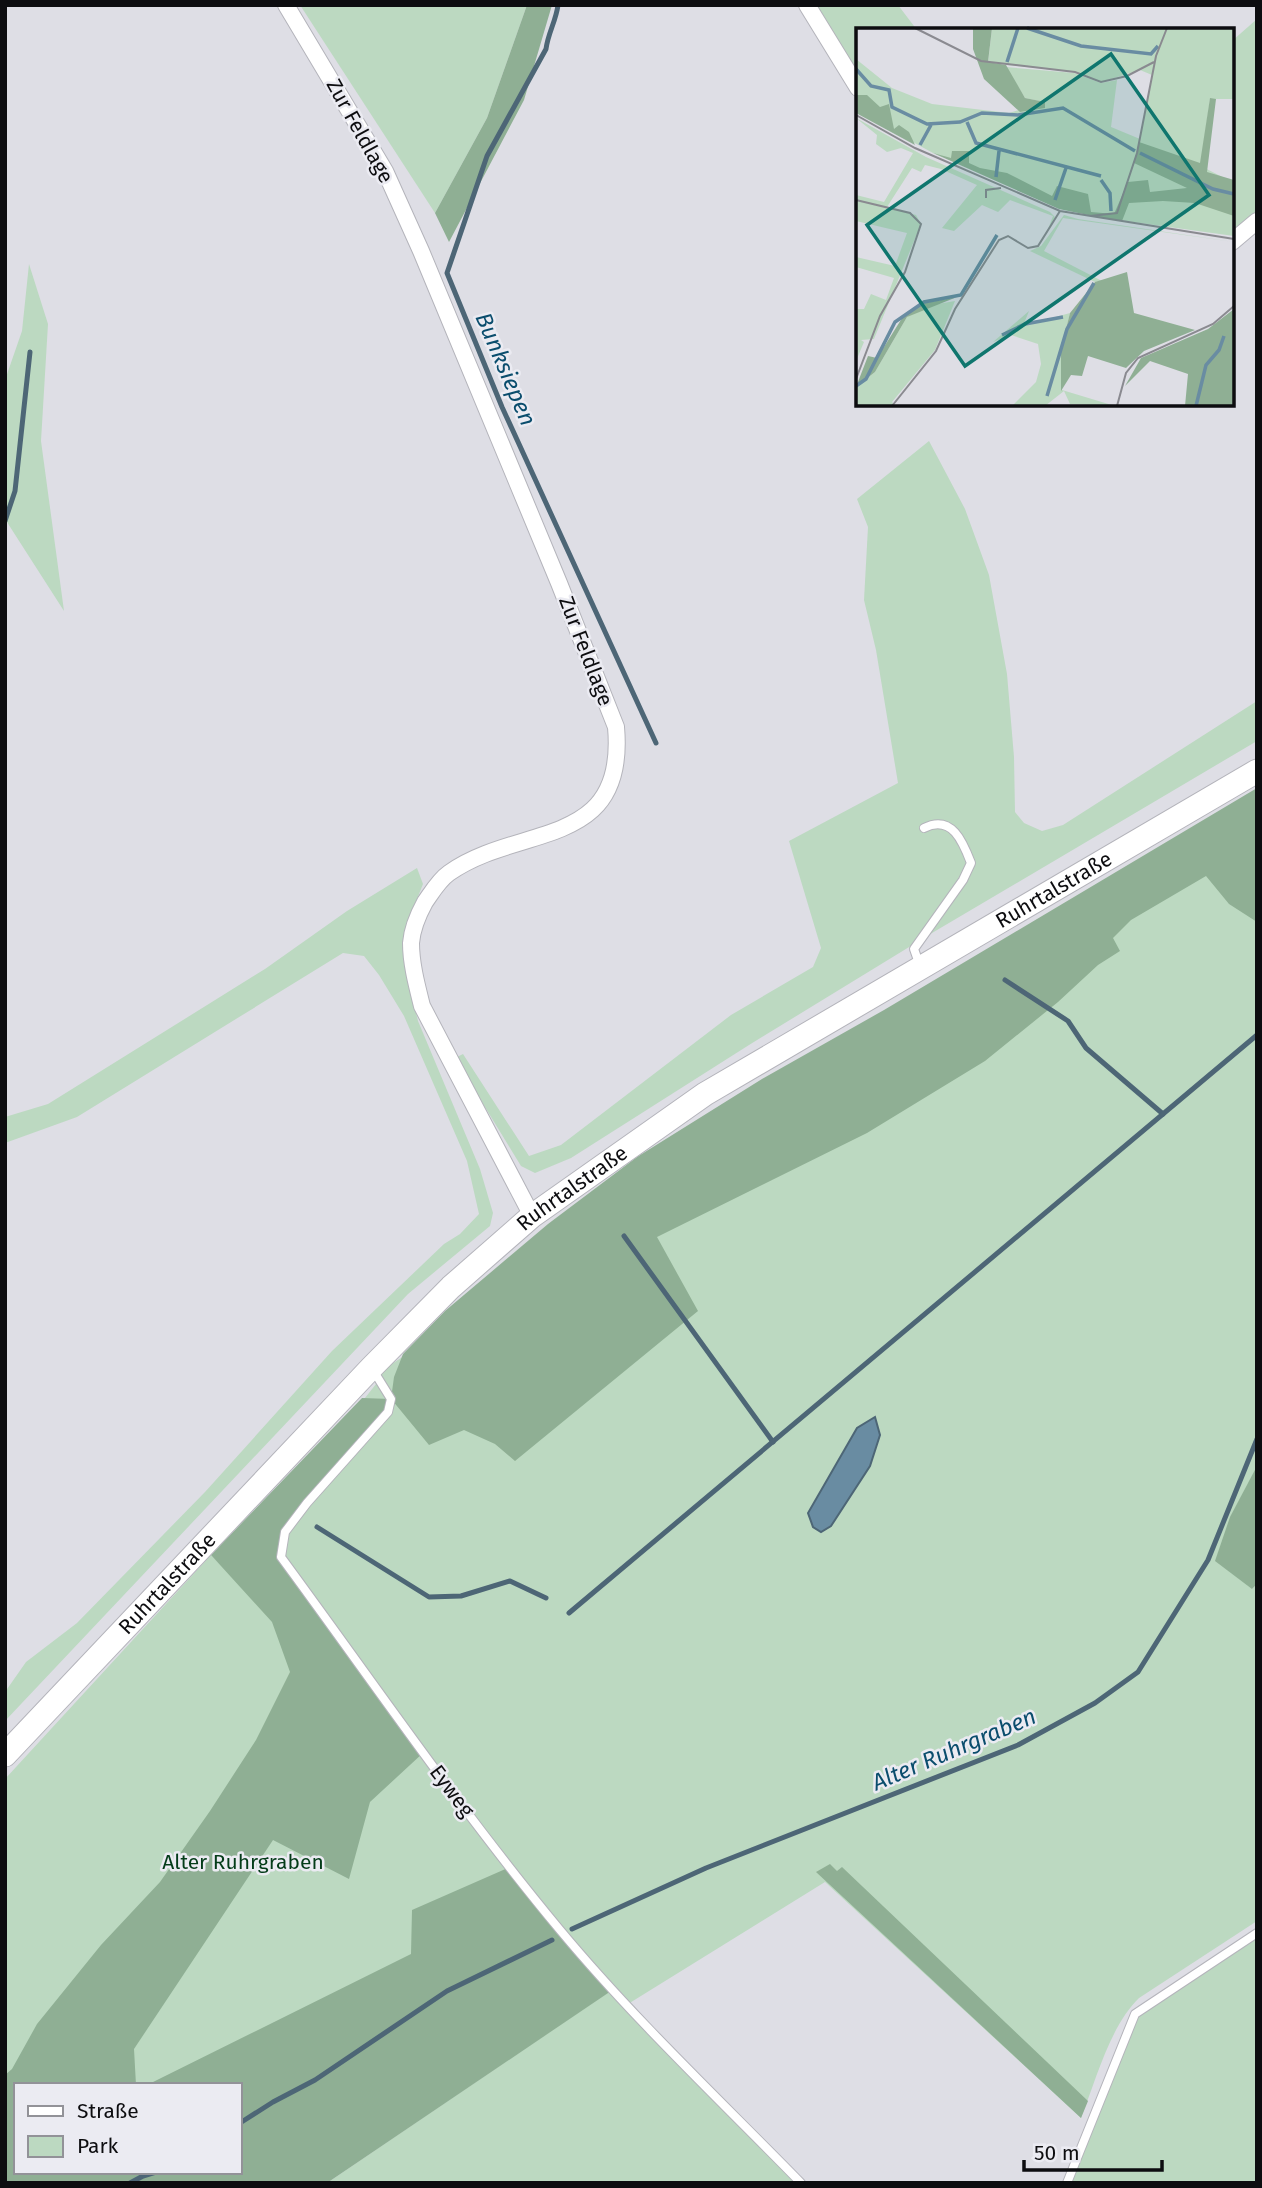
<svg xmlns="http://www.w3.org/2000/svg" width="1262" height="2188" font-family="'Fira Sans',sans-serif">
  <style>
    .green { fill: #bcd9c1; fill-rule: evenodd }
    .forest { fill: #8faf94 }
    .water { fill: #698ca2; stroke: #4d6676; stroke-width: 2 }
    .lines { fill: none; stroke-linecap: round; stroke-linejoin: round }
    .stream { stroke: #4d6676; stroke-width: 5 }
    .lane-casing { stroke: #b4b4bb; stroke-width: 10 }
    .street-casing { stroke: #b4b4bb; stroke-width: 18 }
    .secondary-casing { stroke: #b4b4bb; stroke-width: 25 }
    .lane { stroke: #fff; stroke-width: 8 }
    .street { stroke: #fff; stroke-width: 16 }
    .secondary { stroke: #fff; stroke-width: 23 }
    .labels { text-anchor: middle; stroke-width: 5; stroke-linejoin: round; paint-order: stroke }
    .street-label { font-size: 21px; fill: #0d0d10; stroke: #ebebf2 }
    .park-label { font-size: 21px; fill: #043c19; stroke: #ebebf2 }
    .water-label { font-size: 23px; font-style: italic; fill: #0a4d6d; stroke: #ebebf2 }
    .inset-river { fill: none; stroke: #698ca2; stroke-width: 3.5 }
    .inset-road { fill: none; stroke: #8a8a90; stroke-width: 2 }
    .view { fill: #0f766e; fill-opacity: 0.15; stroke: #0f766e; stroke-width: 3.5 }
    .inset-edge { fill: none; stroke: #0d0d10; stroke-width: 3.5 }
  </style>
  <rect width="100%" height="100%" fill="#dedee5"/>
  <g class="green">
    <polygon points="300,5 527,5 487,118 435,213"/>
    <polygon points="807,5 898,5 917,30 858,30 858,88"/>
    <polygon points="1257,19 1257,221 1232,242 1232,41"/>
    <polygon points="29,264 48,324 41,441 64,611 5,519 5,380 22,331"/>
    <polygon points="929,441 965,509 989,575 1007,674 1014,757 1015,812 1024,823 1042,831 1063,825 1257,701 1257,741 932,933 749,1045 571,1158 535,1173 521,1166 455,1058 463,1054 529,1156 561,1145 731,1015 813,967 821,948 789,841 898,783 876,650 864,600 868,527 857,499"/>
    <path d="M1257 800V1537L1252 1589 1257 1584V1921L1139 1998C1110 2026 1096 2080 1081 2118L825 1882 628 2004 801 2183H327L613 1989 273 2183H5V1779L211 1555 219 1563 328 1445 376 1384 384 1369ZM16 2085H240V2172H16Z"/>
    <polygon points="417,868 423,884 407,924 403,957 418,1021 480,1169 493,1213 490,1226 408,1294 5,1721 5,1692 26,1662 77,1623 205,1492 332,1351 444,1244 460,1234 479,1214 467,1161 404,1016 379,975 364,956 343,953 77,1117 5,1143 5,1117 48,1104 265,969 347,911"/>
    <polygon points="1257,1933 1257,2183 1067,2183 1135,2014"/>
  </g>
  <g class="forest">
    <polygon points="527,5 552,5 524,100 449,242 435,213 487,118"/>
    <polygon points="1257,788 1257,922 1229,904 1206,876 1131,920 1113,938 1120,951 1098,965 1058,1002 985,1061 867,1133 657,1237 698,1311 515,1461 495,1444 464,1430 429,1445 392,1400 388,1412 285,1532 281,1557 423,1753 370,1802 349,1879 273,1840 134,2049 136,2085 16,2085 16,2172 240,2172 240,2085 147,2085 411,1954 412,1910 510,1867 614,1989 327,2183 5,2183 5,2075 12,2069 37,2024 101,1945 160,1882 210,1811 256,1740 290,1672 272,1622 211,1555 362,1398 391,1399 394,1377 403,1354 445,1311 548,1224 637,1157 762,1079 884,1010"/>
    <polygon points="1257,1466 1257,1584 1252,1589 1215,1561 1230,1517"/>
    <polygon points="830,1864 837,1871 842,1867 1088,2101 1081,2118 816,1872"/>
  </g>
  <polygon class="water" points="875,1417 880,1435 870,1466 831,1526 821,1532 813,1527 808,1513 857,1428"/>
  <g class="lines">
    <g class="stream">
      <path d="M558 5C556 21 548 33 546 49L487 156 447 273 502 407 656 743"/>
      <polyline points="5,521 15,491 30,352"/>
      <polyline points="1005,980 1068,1021 1086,1048 1163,1114"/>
      <polyline points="624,1236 773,1442"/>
      <polyline points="317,1527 429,1597 461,1596 510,1581 546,1598"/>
      <polyline points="569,1613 1257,1035"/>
      <polyline points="572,1929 706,1868 1018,1745 1095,1703 1138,1672 1208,1560 1257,1439"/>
      <polyline points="240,2123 273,2102 315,2080 447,1991 552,1940"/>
      <polyline points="130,2183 143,2176 156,2172"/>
    </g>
    <defs>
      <g id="lane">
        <path d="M920 966 914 949 963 880 971 863C963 842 952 814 924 828"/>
        <path d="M373 1370 391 1399 388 1412 307 1503 285 1532 281 1557C373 1682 461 1811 560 1930 634 2019 720 2100 801 2183"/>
        <polyline points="1067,2183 1135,2014 1257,1933"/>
      </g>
      <g id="street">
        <path d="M286 5 385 171 421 251 559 583 616 727C627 851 520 823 449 873 439 880 432 892 425 902 419 913 412 930 411 943 411 964 417 986 422 1006L532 1216"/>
        <polyline points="807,5 858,88"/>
        <polyline points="1232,242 1257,221"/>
      </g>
      <g id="secondary">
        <path id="s1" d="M5 1755 372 1367 451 1287 532 1216 705 1094 1257 771"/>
      </g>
    </defs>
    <use href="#lane" class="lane-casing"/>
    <use href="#street" class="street-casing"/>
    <use href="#secondary" class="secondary-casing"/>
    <use href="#lane" class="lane"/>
    <use href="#street" class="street"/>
    <use href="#secondary" class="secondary"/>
  </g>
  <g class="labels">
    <g class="street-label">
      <text transform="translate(360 131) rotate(61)" y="7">Zur Feldlage</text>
      <text transform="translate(586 651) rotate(69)" y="7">Zur Feldlage</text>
      <text dy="7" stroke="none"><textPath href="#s1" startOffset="1370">Ruhrtalstraße</textPath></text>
      <text dy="7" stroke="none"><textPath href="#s1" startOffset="803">Ruhrtalstraße</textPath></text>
      <text dy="7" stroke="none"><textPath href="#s1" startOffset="236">Ruhrtalstraße</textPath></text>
      <text transform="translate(452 1791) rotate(53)" y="7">Eyweg</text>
    </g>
    <g class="park-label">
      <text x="243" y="1869">Alter Ruhrgraben</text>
    </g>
    <g class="water-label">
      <text transform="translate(506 369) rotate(67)" y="8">Bunksiepen</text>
      <text transform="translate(954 1749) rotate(-23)" y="8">Alter Ruhrgraben</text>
    </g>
  </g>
  <g transform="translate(856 28)">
    <rect width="378" height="378" fill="#dedee5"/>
    <path d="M136 0H378V71H354L345 135H339L378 155V208L234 188 77 125 0 83V31L36 60 76 76 153 85 188 74 169 70 150 39 218 45 245 55 261 52 255 99 284 111 296 47 284 42 245 54 219 44 132 35ZM0 90 70 129 194 184 199 189 191 204 197 188 154 172 142 184 126 177 98 203 86 200 121 157 85 141 69 137 65 144 56 140 31 179 60 187 65 196 18 311 5 312 8 314 0 333V281H8L15 266 30 272 38 250 0 239V229L39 238 51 205 0 193V167L28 174 57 125 45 120 31 124 20 116 21 107ZM208 187 222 191 378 214 207 190 188 223 246 253 239 254 174 223 185 218ZM99 273 79 322 36 374 40 378H0V359L19 344 51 289 70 278ZM173 283 167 298 214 285 205 321 206 362 259 378 214 376 208 363 189 378H156L180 354 185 336 182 316 155 307 137 314Z" fill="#bcd9c1"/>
    <path d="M117 0H136L132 34 150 37 169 70 189 74V80L164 84 128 51 117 21ZM0 67H11L24 79 33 76 38 101 43 97 53 104 59 117 0 85ZM354 70 360 71 351 144 378 152V188L339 175 307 173 273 175 266 193 237 188 203 181 77 125 95 130 96 123H113V135L124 140 151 145 196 168 201 158 232 166 235 184 258 186 272 154 292 152 294 164 331 160 278 135 283 114 344 135ZM271 244 278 285 339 302 288 323 270 340 232 328 226 348 215 347 205 363V321L214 285 239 254ZM101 269 51 289 19 344 0 359 12 328 21 330 48 287 69 275ZM378 281V378H329L332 346 294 333 269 358 285 330 352 301Z" fill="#8faf94"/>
    <path class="inset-river" d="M171 0 225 18 295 26 302 18M151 34 162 0M0 41 15 58 33 62 36 79 71 96 104 94 126 85 162 87 207 80 279 123M111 94 120 115 245 148M64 117 75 97M284 125 357 161 378 166M140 149 143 123M245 152 254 165 255 183M199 172 210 140M146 307 169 296 207 289M0 358 10 351 39 294 68 274 105 267 141 207M191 368 211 301 238 255M340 378 350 337 363 322 368 308"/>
    <path class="inset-road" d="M59 0 125 33 219 44 245 54 271 48 298 34M0 87 59 120 204 183 378 211M130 170V162L145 160M0 172 54 185 65 196 49 244 24 288 0 351M234 188 261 185 281 125 300 28 311 0M36 378 80 323 99 281 143 212 152 208 172 220 182 218 204 183M261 378 270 345 282 330 357 296 378 278"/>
    <path class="view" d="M255 26 353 167 109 338 11 197Z"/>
    <rect width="378" height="378" class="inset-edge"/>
  </g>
  <rect width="1262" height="2188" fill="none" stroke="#0d0d10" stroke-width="14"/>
  <rect x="14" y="2083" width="228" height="91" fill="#ebebf2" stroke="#929298" stroke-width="2"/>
  <rect x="28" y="2106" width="35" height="10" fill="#ffffff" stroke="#929298" stroke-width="2"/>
  <text x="77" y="2118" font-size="21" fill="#0d0d10">Straße</text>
  <rect x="28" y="2136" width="35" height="21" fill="#bcd9c1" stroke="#929298" stroke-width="2"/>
  <text x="77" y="2153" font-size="21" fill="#0d0d10">Park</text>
  <path d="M1024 2160v10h138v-10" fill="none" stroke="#0d0d10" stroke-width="3.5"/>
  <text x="1034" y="2160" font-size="21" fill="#0d0d10" stroke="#ebebf2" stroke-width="5" paint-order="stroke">50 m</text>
</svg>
